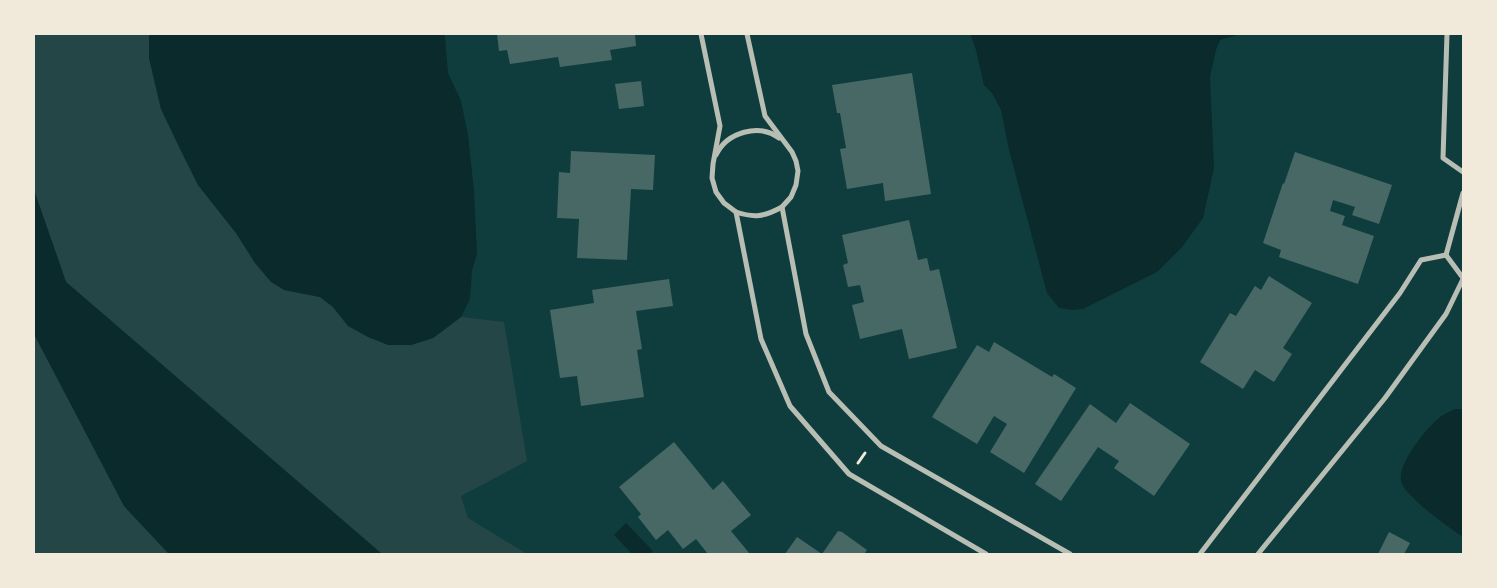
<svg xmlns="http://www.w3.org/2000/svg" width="1497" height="588" font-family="'Fira Sans',sans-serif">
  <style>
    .green { fill: #244646 }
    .water { fill: #0a2a2b }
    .building { fill: #486865 }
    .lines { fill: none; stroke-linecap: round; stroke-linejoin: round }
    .path { stroke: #f1e9da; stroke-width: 3 }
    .minor { stroke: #b8beb3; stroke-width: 5 }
  </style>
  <rect width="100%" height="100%" fill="#0f3d3e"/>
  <g class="green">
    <polygon points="34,34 149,34 149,58 161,109 198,185 236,233 255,263 284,290 320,297 333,307 348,326 411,345 433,338 461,317 504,322 527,461 461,496 468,518 527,554 382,554 66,282 34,190"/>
    <polygon points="34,334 124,506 169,554 34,554"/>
  </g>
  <g class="water">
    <polygon points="149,34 444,34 445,37 448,73 461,101 468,135 474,191 477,254 472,270 470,299 461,317 433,338 411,345 388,345 368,337 348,326 333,307 320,297 284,290 271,282 255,263 236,233 198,185 182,153 161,109 149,58"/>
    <polygon points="970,34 1240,34 1220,40 1216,50 1210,77 1214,168 1203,218 1183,246 1157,272 1083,309 1073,310 1059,308 1047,293 1009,150 1001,110 992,93 984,85 976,50"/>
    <polygon points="34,190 66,282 382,554 169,554 124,506 34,334"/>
    <path d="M1455 409H1463V537C1449 528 1408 498 1402 484 1394 467 1426 429 1438 419 1443 414 1449 412 1455 409Z"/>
    <polygon points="626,523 653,551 649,554 632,554 614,535"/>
  </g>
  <g class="building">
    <polygon points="497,34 635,34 636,46 610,50 612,60 560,67 558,57 510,64 507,50 499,51"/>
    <polygon points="912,73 931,194 885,201 883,183 847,189 840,149 846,148 840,113 837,113 832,85"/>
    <polygon points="641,81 644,106 619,109 615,84"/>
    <polygon points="571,151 655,155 653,190 631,189 627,260 577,258 579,219 557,218 559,172 570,173"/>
    <polygon points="1295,152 1392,185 1379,224 1352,215 1355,207 1333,200 1330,211 1345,216 1342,225 1374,236 1358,284 1279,257 1281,250 1263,243 1283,183 1284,184"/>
    <polygon points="909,220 918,260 927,258 930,271 939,269 957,348 909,359 902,329 860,339 852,305 864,302 860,285 848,287 843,265 848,263 842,235"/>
    <polygon points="1269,276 1312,303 1283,348 1292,354 1274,382 1255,370 1243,389 1200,362 1230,313 1236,316 1255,286 1261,290"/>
    <polygon points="669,279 673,306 636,311 642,349 637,350 644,397 581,406 577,376 560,378 550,310 594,303 592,290"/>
    <polygon points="994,342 1052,377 1054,374 1076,388 1024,473 990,452 1007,424 994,416 977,444 932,417 977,345 989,352"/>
    <polygon points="1130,403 1190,444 1154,496 1114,468 1119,461 1098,447 1061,501 1035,484 1090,404 1116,423"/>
    <polygon points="674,442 713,490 723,481 751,515 731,531 750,554 708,554 696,539 683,549 668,530 656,540 638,517 641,514 619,487"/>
    <polygon points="838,531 842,532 867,550 864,554 822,554"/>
    <polygon points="1389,532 1410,543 1404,554 1378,554"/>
    <polygon points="797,537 822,554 785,554"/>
  </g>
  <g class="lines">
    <polyline class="path" points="858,463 865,453"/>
    <g class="minor">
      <polyline points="701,34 720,126 713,164 712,178 716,192 724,203 736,212 761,339 790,406 849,474 986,554"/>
      <polyline points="747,34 765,116 792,152 796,161 798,171 796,185 791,197 782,207 806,334 829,392 881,446 1070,554"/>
      <polyline points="1447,34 1443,158 1463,172"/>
      <path d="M716 155C727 132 759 123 779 138"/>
      <path d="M736 212C754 218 764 217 782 207"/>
      <polyline points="1446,255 1463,193"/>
      <polyline points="1446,255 1463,278"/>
      <polyline points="1200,554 1400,293 1421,260 1446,255"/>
      <polyline points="1258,554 1385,398 1446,314 1463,279"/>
    </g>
  </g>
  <rect width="1497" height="588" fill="none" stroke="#f1e9da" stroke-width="70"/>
</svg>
